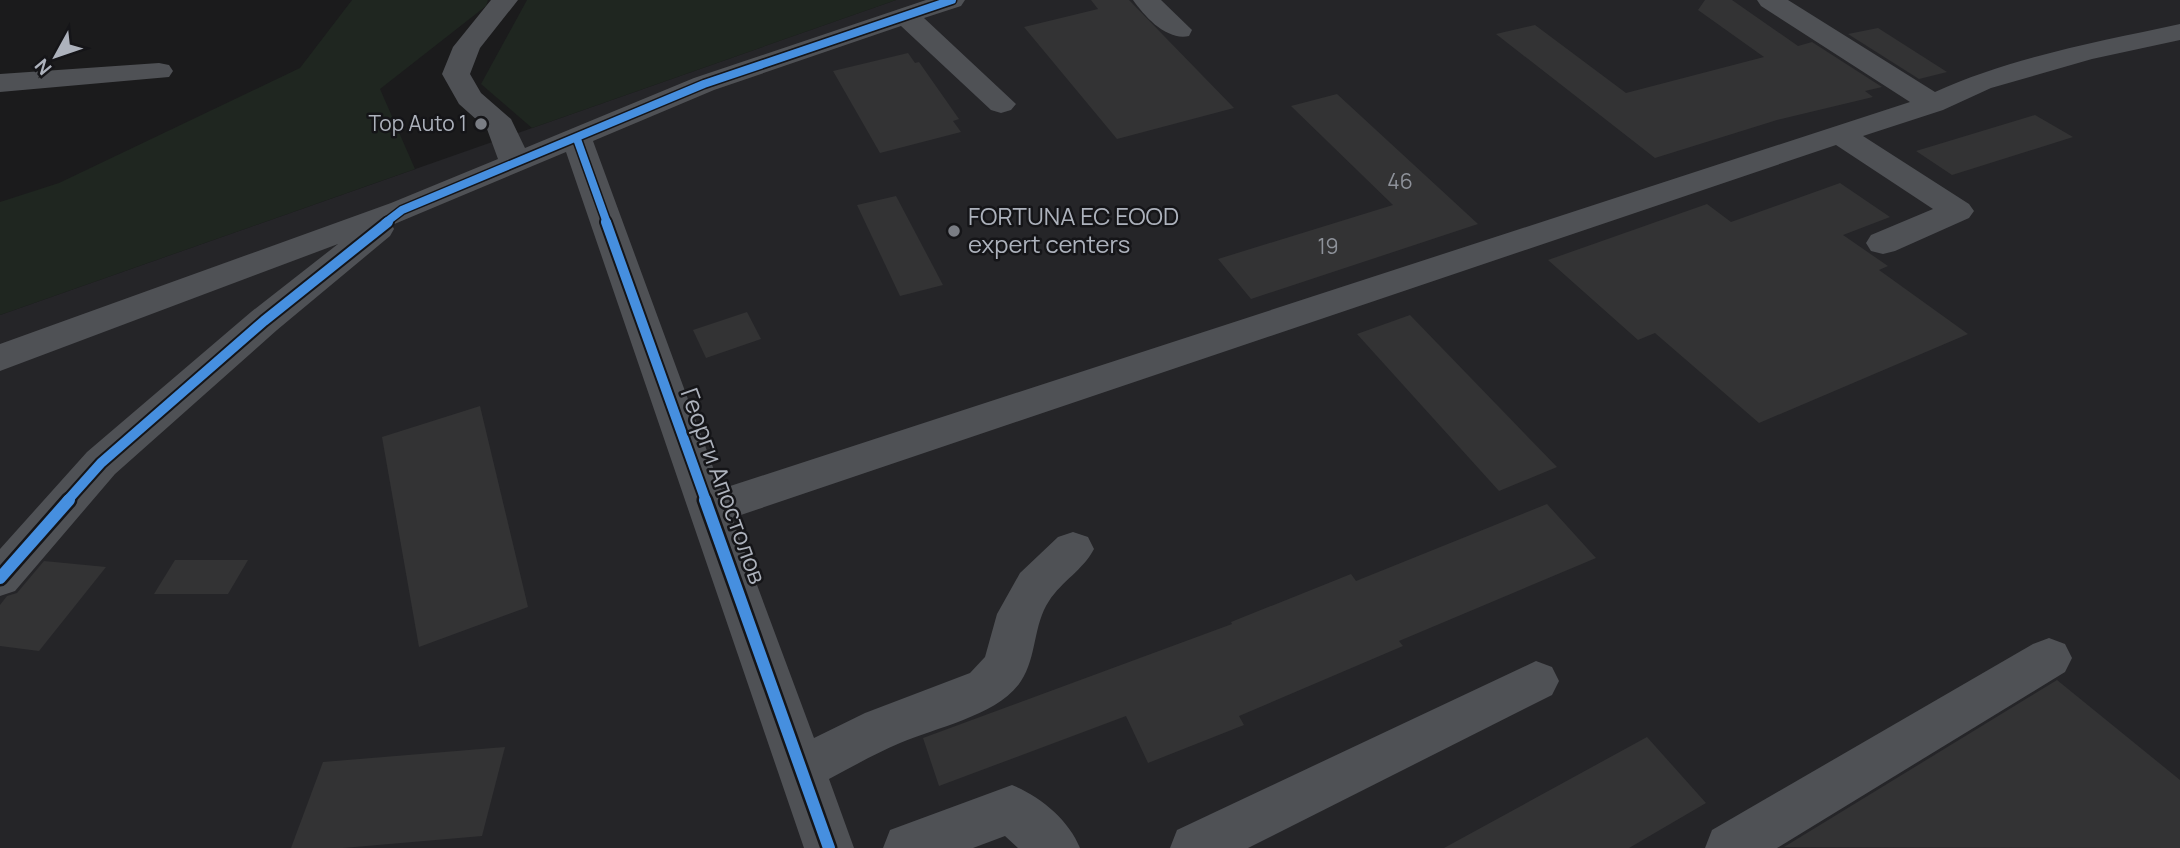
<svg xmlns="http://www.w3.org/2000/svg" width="2180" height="848" font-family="Manrope,sans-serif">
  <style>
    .built { fill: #252528 }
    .green { fill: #1f2620 }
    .building { fill: #333334 }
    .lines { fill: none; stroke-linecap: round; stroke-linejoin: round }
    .minor { fill: #4f5155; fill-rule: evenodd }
    .cycleway-far2-casing { stroke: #151518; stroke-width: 11 }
    .cycleway-far1-casing { stroke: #151518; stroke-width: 14 }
    .cycleway-casing { stroke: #151518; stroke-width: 17 }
    .cycleway-far2 { stroke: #468fdf; stroke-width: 8 }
    .cycleway-far1 { stroke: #468fdf; stroke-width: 10 }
    .cycleway { stroke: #468fdf; stroke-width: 12 }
    .poi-dot { fill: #7a7d84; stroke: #151518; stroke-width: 2.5 }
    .labels { text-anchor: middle; stroke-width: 5; stroke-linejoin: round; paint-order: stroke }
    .far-poi-label { font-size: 21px; fill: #adb2bc; stroke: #151518; text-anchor: end }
    .number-label { font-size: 21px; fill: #8e929a }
    .poi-label { font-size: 24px; fill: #adb2bc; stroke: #151518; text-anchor: start }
    .street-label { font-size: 24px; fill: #adb2bc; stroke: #151518 }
  </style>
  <rect width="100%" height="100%" fill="#1b1b1c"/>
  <polygon class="built" points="896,0 2180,0 2180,848 0,848 0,315"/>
  <g class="green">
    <polygon points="352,0 488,0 486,6 380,89 415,169 0,315 0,202 59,183 300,68"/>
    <polygon points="527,0 896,0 532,128 481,84"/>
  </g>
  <g class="building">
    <polygon points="1091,0 1129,0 1234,108 1117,139 1024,27 1098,9"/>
    <polygon points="1705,0 1732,0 1798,46 1812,42 1882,87 1865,91 1873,97 1777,120 1655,158 1496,34 1535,25 1626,93 1764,57 1698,10"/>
    <polygon points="1878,28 1947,72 1919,79 1848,34"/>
    <polygon points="908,53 915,63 919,62 959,119 953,121 961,132 880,153 833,71"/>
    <polygon points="1337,94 1478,224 1251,299 1218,259 1393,205 1291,106"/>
    <polygon points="2035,115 2073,137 1952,175 1916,151"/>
    <polygon points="1840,183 1890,217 1843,235 1888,266 1879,270 1968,334 1759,423 1655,333 1638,340 1548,260 1707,204 1731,222"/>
    <polygon points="896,196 943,285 900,296 857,205"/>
    <polygon points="747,312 761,339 706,358 693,330"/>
    <polygon points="1410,315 1557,467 1499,491 1357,334"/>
    <polygon points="480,406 528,607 419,647 382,437"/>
    <polygon points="1547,504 1596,558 1399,641 1403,646 1239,716 1244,725 1148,763 1126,716 939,786 923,738 1232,624 1231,622 1351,574 1356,581"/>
    <polygon points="175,560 248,560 228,594 154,594"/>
    <polygon points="44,561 106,567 39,651 0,646 0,605 7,596 17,593"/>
    <polygon points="2057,680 2180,780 2180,848 1784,847"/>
    <polygon points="1647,737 1706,803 1629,848 1444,848"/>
    <polygon points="505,747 482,836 343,848 291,848 323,762"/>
  </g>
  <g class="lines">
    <g class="minor">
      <path d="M491 0H518L480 48 470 74 481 93 511 119 525 148 694 78 926 0H965L961 6 924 18 1016 104 1011 110 1001 113 991 110 901 26 714 90 593 141 721 489 1910 102 1761 6 1757 0H1788L1935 92C2012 57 2097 42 2180 24V40L2092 59 1991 88 1943 110 1863 136 1969 204 1974 211 1969 218 1895 251 1883 254 1871 251 1866 243 1871 235 1933 209 1836 145 732 518 814 738 865 713 970 673 985 657 997 614 1020 573 1058 537 1073 532 1088 537 1094 549C1083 570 1062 581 1049 601 1033 625 1037 657 1021 681 999 715 937 727 900 743 876 753 852 767 829 779L854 848H804L566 152 392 225 394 229 390 236 277 330 115 474 15 591 0 596V549L87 452 251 312 338 244 0 371V344L391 203 498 159 487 129 459 104 442 74 453 47Z"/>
      <path d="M1133 0H1161L1192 30 1189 36C1167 41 1145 17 1133 0Z"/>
      <polygon points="159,63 169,65 173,71 169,77 0,92 0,74"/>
      <polygon points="2049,638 2065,644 2072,658 2065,672 1777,848 1705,848 1712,830 2033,644"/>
      <polygon points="1536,661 1552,667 1559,681 1552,695 1248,848 1170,848 1177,830"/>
      <path d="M1012 785C1040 796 1069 820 1080 848H1018L1005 836 973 848H883L890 830Z"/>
    </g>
    <defs>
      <g id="cycleway-far2">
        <polyline points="577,139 607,223"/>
        <polyline points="385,223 402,210 704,84 952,0"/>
      </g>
      <g id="cycleway-far1">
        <polyline points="606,222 706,501"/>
        <polyline points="67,501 101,463 264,321 388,222"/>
      </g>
      <g id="cycleway">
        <polyline points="705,500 829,848"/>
        <polyline points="0,578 69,500"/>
      </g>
    </defs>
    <use href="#cycleway-far2" class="cycleway-far2-casing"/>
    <use href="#cycleway-far1" class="cycleway-far1-casing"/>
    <use href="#cycleway" class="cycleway-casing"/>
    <use href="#cycleway-far2" class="cycleway-far2"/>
    <use href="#cycleway-far1" class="cycleway-far1"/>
    <use href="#cycleway" class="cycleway"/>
  </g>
  <g class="poi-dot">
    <circle cx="481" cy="124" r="7"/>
    <circle cx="954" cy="231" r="7"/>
  </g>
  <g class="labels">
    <g class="far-poi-label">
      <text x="467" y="131">Top Auto 1</text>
    </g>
    <g class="number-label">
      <text x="1400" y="189">46</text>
      <text x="1328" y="254">19</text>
    </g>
    <g class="poi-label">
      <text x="968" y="225">FORTUNA EC EOOD<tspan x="968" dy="28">expert centers</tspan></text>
    </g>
    <g class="street-label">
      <text transform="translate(723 486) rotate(70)" y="8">Георги Апостолов</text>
    </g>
  </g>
  <g transform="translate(56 56) rotate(230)" stroke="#151518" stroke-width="5" paint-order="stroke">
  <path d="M0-5L12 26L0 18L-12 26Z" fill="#adb2bc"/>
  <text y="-10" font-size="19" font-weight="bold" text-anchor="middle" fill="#adb2bc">N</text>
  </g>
</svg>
